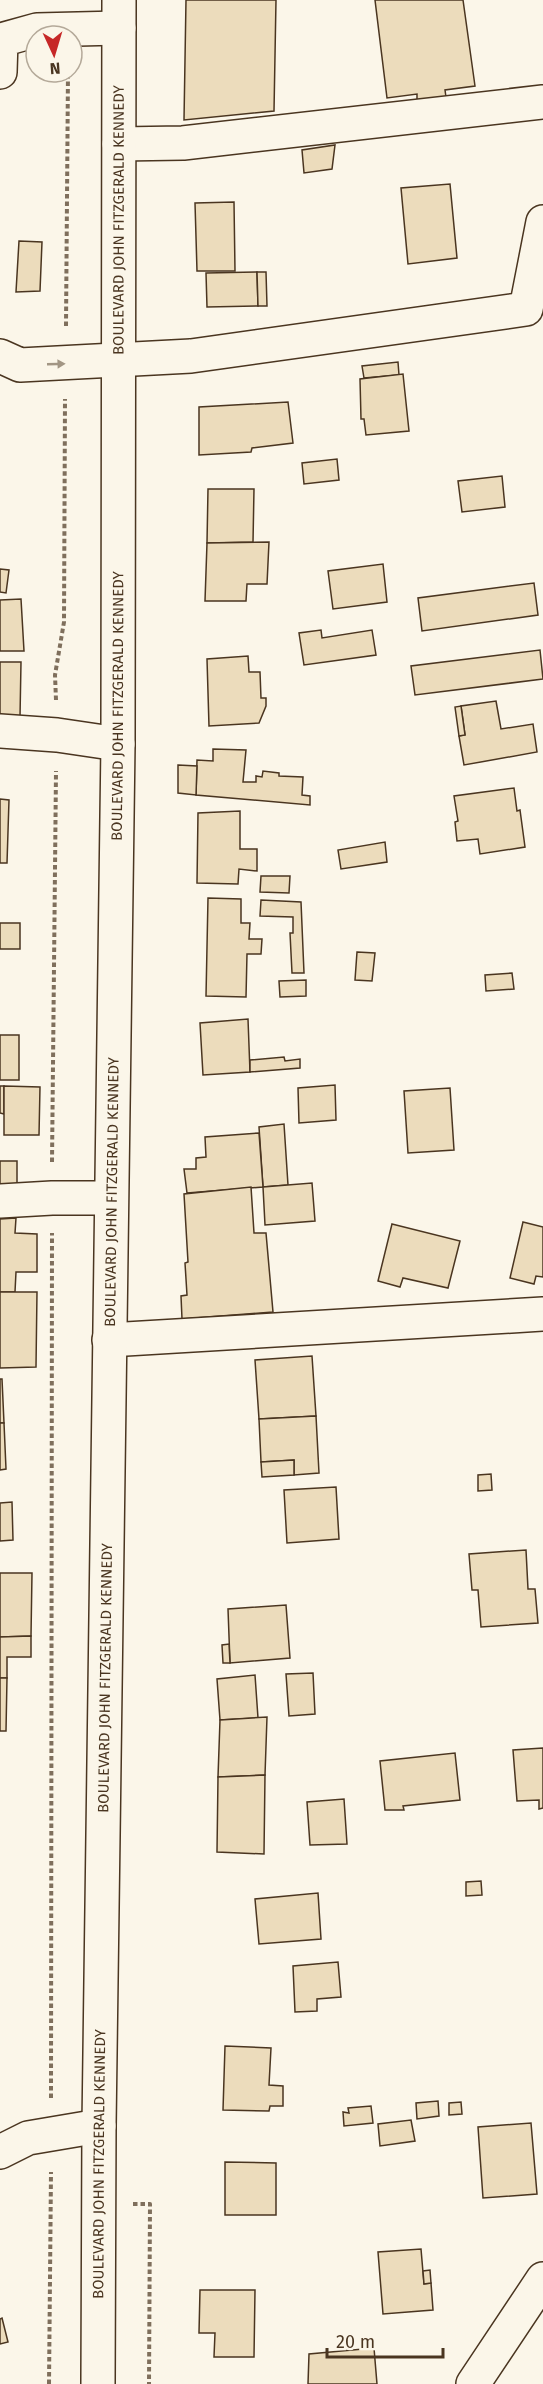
<svg xmlns="http://www.w3.org/2000/svg" width="543" height="2384" font-family="'Fira Sans',sans-serif">
  <style>
    .building { fill: #ecdcbc; stroke: #4a3520; stroke-width: 1.5 }
    .lines { fill: none; stroke-linecap: round; stroke-linejoin: round }
    .minor-casing { stroke: #4a3520; stroke-width: 36 }
    .major-casing { stroke: #4a3520; stroke-width: 36 }
    .path { stroke: #7f6f5c; stroke-width: 4; stroke-dasharray: 4.5 3; stroke-linecap: butt }
    .minor { stroke: #fbf6e9; stroke-width: 33 }
    .major { stroke: #fbf6e9; stroke-width: 33 }
    .oneway { fill: #a29684 }
    .labels { text-anchor: middle; stroke-width: 4.5; stroke-linejoin: round; paint-order: stroke }
    .street-label { font-size: 15px; fill: #4a3520; stroke: #fbf6e9 }
  </style>
  <rect width="100%" height="100%" fill="#fbf6e9"/>
  <g class="building">
    <polygon points="186,0 276,0 274,111 184,120"/>
    <polygon points="375,0 463,0 475,86 445,90 446,97 417,101 417,94 387,98"/>
    <polygon points="335,145 332,169 304,173 302,150"/>
    <polygon points="450,184 457,258 408,264 401,188"/>
    <polygon points="234,202 235,271 197,271 195,203"/>
    <polygon points="19,241 42,242 40,291 16,292"/>
    <polygon points="257,272 258,306 207,307 206,273"/>
    <polygon points="257,272 266,272 267,306 258,306"/>
    <polygon points="398,362 399,375 364,378 362,366"/>
    <polygon points="403,374 409,431 366,435 364,419 361,419 360,379"/>
    <polygon points="288,402 293,443 252,448 251,452 199,455 199,407"/>
    <polygon points="337,459 339,480 304,484 302,463"/>
    <polygon points="502,476 505,507 462,512 458,481"/>
    <polygon points="208,489 254,489 253,542 207,543"/>
    <polygon points="269,542 267,584 247,584 246,601 205,601 207,543"/>
    <polygon points="383,564 387,602 333,609 328,571"/>
    <polygon points="0,569 9,570 6,593 0,592"/>
    <polygon points="534,583 538,615 422,631 418,598"/>
    <polygon points="21,599 24,651 0,651 0,600"/>
    <polygon points="321,630 322,638 372,630 376,655 304,665 299,633"/>
    <polygon points="540,650 543,679 415,695 411,666"/>
    <polygon points="248,656 249,672 260,672 261,698 266,698 266,706 259,723 209,726 207,659"/>
    <polygon points="0,662 21,662 20,717 0,717"/>
    <polygon points="496,701 501,729 533,724 537,752 464,765 459,736 465,735 461,706"/>
    <polygon points="461,706 465,735 459,736 455,707"/>
    <polygon points="213,749 246,750 243,782 256,782 256,776 262,777 263,771 279,773 279,776 303,777 302,795 310,796 310,805 196,795 197,760 213,761"/>
    <polygon points="178,765 197,766 196,795 178,793"/>
    <polygon points="514,788 517,811 520,810 525,847 480,854 478,839 457,841 455,822 458,821 454,796"/>
    <polygon points="0,799 9,800 7,863 0,863"/>
    <polygon points="240,811 240,849 257,849 257,871 239,869 238,884 197,883 198,813"/>
    <polygon points="385,842 387,862 341,869 338,850"/>
    <polygon points="261,876 290,876 289,893 260,892"/>
    <polygon points="208,898 241,899 241,923 250,923 249,939 262,939 261,954 247,954 246,997 206,996"/>
    <polygon points="261,900 301,902 304,973 292,973 290,933 293,933 293,917 260,916"/>
    <rect x="0" y="923" width="20" height="26"/>
    <polygon points="357,952 375,953 372,981 355,980"/>
    <polygon points="512,973 514,989 486,991 485,975"/>
    <polygon points="306,980 306,996 280,997 279,981"/>
    <polygon points="248,1019 250,1072 203,1075 200,1023"/>
    <rect x="0" y="1035" width="19" height="45"/>
    <polygon points="284,1057 285,1061 300,1059 300,1068 250,1072 250,1060"/>
    <polygon points="335,1085 336,1120 299,1123 298,1088"/>
    <polygon points="0,1086 4,1086 4,1114 0,1113"/>
    <polygon points="4,1086 40,1087 39,1135 4,1135"/>
    <polygon points="450,1088 454,1150 408,1153 404,1091"/>
    <polygon points="284,1124 288,1185 263,1187 259,1127"/>
    <polygon points="259,1133 263,1187 187,1193 184,1169 196,1169 196,1158 206,1157 205,1137"/>
    <rect x="0" y="1161" width="17" height="31"/>
    <polygon points="312,1183 315,1221 265,1225 263,1187"/>
    <polygon points="251,1187 254,1233 266,1233 273,1312 182,1319 181,1296 187,1295 185,1263 188,1262 184,1194"/>
    <polygon points="16,1218 15,1233 37,1234 37,1272 16,1272 15,1292 0,1292 0,1219"/>
    <polygon points="523,1222 543,1227 543,1277 536,1276 534,1284 510,1278"/>
    <polygon points="392,1224 460,1241 448,1288 403,1278 400,1287 378,1281"/>
    <polygon points="0,1292 37,1292 36,1367 0,1368"/>
    <polygon points="312,1356 316,1416 259,1419 255,1360"/>
    <polygon points="0,1379 2,1379 4,1423 0,1423"/>
    <polygon points="316,1416 319,1473 294,1475 294,1460 261,1462 259,1419"/>
    <polygon points="0,1423 4,1423 6,1469 0,1470"/>
    <polygon points="294,1460 294,1475 262,1477 261,1462"/>
    <polygon points="491,1474 492,1490 478,1491 478,1475"/>
    <polygon points="336,1487 339,1539 287,1543 284,1490"/>
    <polygon points="12,1502 13,1540 0,1541 0,1503"/>
    <polygon points="526,1550 528,1589 535,1589 538,1623 481,1627 478,1590 472,1590 469,1554"/>
    <polygon points="0,1573 32,1573 31,1636 0,1637"/>
    <polygon points="286,1605 290,1658 230,1663 228,1609"/>
    <polygon points="31,1636 31,1657 7,1657 7,1678 0,1678 0,1637"/>
    <polygon points="229,1644 230,1663 223,1663 222,1645"/>
    <polygon points="313,1673 315,1714 289,1716 286,1674"/>
    <polygon points="255,1675 258,1718 220,1720 217,1679"/>
    <polygon points="0,1678 7,1678 6,1731 0,1731"/>
    <polygon points="267,1717 265,1775 218,1777 220,1720"/>
    <polygon points="543,1748 543,1808 539,1809 539,1800 517,1801 513,1750"/>
    <polygon points="455,1753 460,1800 403,1806 404,1810 385,1810 380,1761"/>
    <polygon points="265,1775 264,1854 217,1852 218,1777"/>
    <polygon points="344,1799 347,1844 310,1845 307,1802"/>
    <polygon points="481,1881 482,1895 466,1896 466,1882"/>
    <polygon points="318,1893 321,1939 259,1944 255,1899"/>
    <polygon points="338,1962 341,1997 317,1999 317,2011 295,2012 293,1966"/>
    <polygon points="225,2046 271,2048 269,2085 283,2086 283,2106 270,2106 269,2111 223,2110"/>
    <polygon points="438,2101 439,2116 417,2119 416,2103"/>
    <polygon points="461,2102 462,2114 449,2115 449,2103"/>
    <polygon points="371,2106 373,2123 344,2126 343,2112 349,2113 348,2108"/>
    <polygon points="411,2120 415,2141 380,2146 378,2124"/>
    <polygon points="531,2123 537,2194 483,2198 478,2127"/>
    <polygon points="225,2162 276,2163 276,2215 225,2215"/>
    <polygon points="421,2249 424,2284 431,2283 433,2310 383,2314 378,2252"/>
    <polygon points="430,2270 431,2283 424,2284 423,2271"/>
    <polygon points="200,2290 255,2290 254,2357 214,2357 215,2333 199,2333"/>
    <polygon points="2,2318 8,2342 0,2344 0,2319"/>
    <polygon points="374,2348 377,2384 308,2384 309,2354"/>
  </g>
  <g class="lines">
    <defs>
      <g id="minor">
        <polyline points="0,72 1,40 37,30 119,28"/>
        <polyline points="119,144 183,143 543,102"/>
        <polyline points="0,356 20,365 191,356 526,309 543,222"/>
        <polyline points="0,731 57,735 118,744"/>
        <polyline points="0,1201 52,1198 111,1198"/>
        <polyline points="109,1340 543,1314"/>
        <polyline points="0,2152 28,2138 99,2126"/>
        <polyline points="473,2384 543,2279"/>
      </g>
      <g id="major">
        <path id="s1" d="M98 2384 99 2126 118 744 119 0"/>
      </g>
    </defs>
    <use href="#minor" class="minor-casing"/>
    <use href="#major" class="major-casing"/>
    <g class="path">
      <polyline points="66,326 68,72"/>
      <polyline points="56,700 55,675 64,622 65,399"/>
      <polyline points="52,1162 56,771"/>
      <polyline points="51,2098 52,1233"/>
      <polyline points="133,2204 150,2204 149,2384"/>
      <polyline points="49,2384 51,2172"/>
    </g>
    <use href="#minor" class="minor"/>
    <use href="#major" class="major"/>
  </g>
  <defs><path id="oneway-solid" d="M-6-.8H1V-3.2L6.5 0L1 3.2V.8H-6Z" transform="scale(1.5)"/></defs>
  <use class="oneway" href="#oneway-solid" transform="translate(56 364) rotate(-2)"/>
  <g class="labels">
    <g class="street-label">
      <text dy="5" stroke="none"><textPath href="#s1" startOffset="2164">BOULEVARD JOHN FITZGERALD KENNEDY</textPath></text>
      <text dy="5" stroke="none"><textPath href="#s1" startOffset="1678">BOULEVARD JOHN FITZGERALD KENNEDY</textPath></text>
      <text dy="5" stroke="none"><textPath href="#s1" startOffset="1192">BOULEVARD JOHN FITZGERALD KENNEDY</textPath></text>
      <text dy="5" stroke="none"><textPath href="#s1" startOffset="706">BOULEVARD JOHN FITZGERALD KENNEDY</textPath></text>
      <text dy="5" stroke="none"><textPath href="#s1" startOffset="220">BOULEVARD JOHN FITZGERALD KENNEDY</textPath></text>
    </g>
  </g>
  <g transform="translate(54 54) rotate(176)"><circle r="28" fill="#fbf6e9" stroke="#b4a999" stroke-width="1.5"/>
  <path d="M0-4.5L10 22L0 15L-10 22Z" fill="#c62828"/>
  <text y="-9" font-size="16" font-weight="bold" text-anchor="middle" fill="#4a3520">N</text>
  </g>
  <path d="M327 2348v9h116v-9" fill="none" stroke="#4a3520" stroke-width="3"/>
  <text x="336" y="2348" font-size="18" fill="#4a3520" stroke="#fbf6e9" stroke-width="4.5" paint-order="stroke">20 m</text>
</svg>
